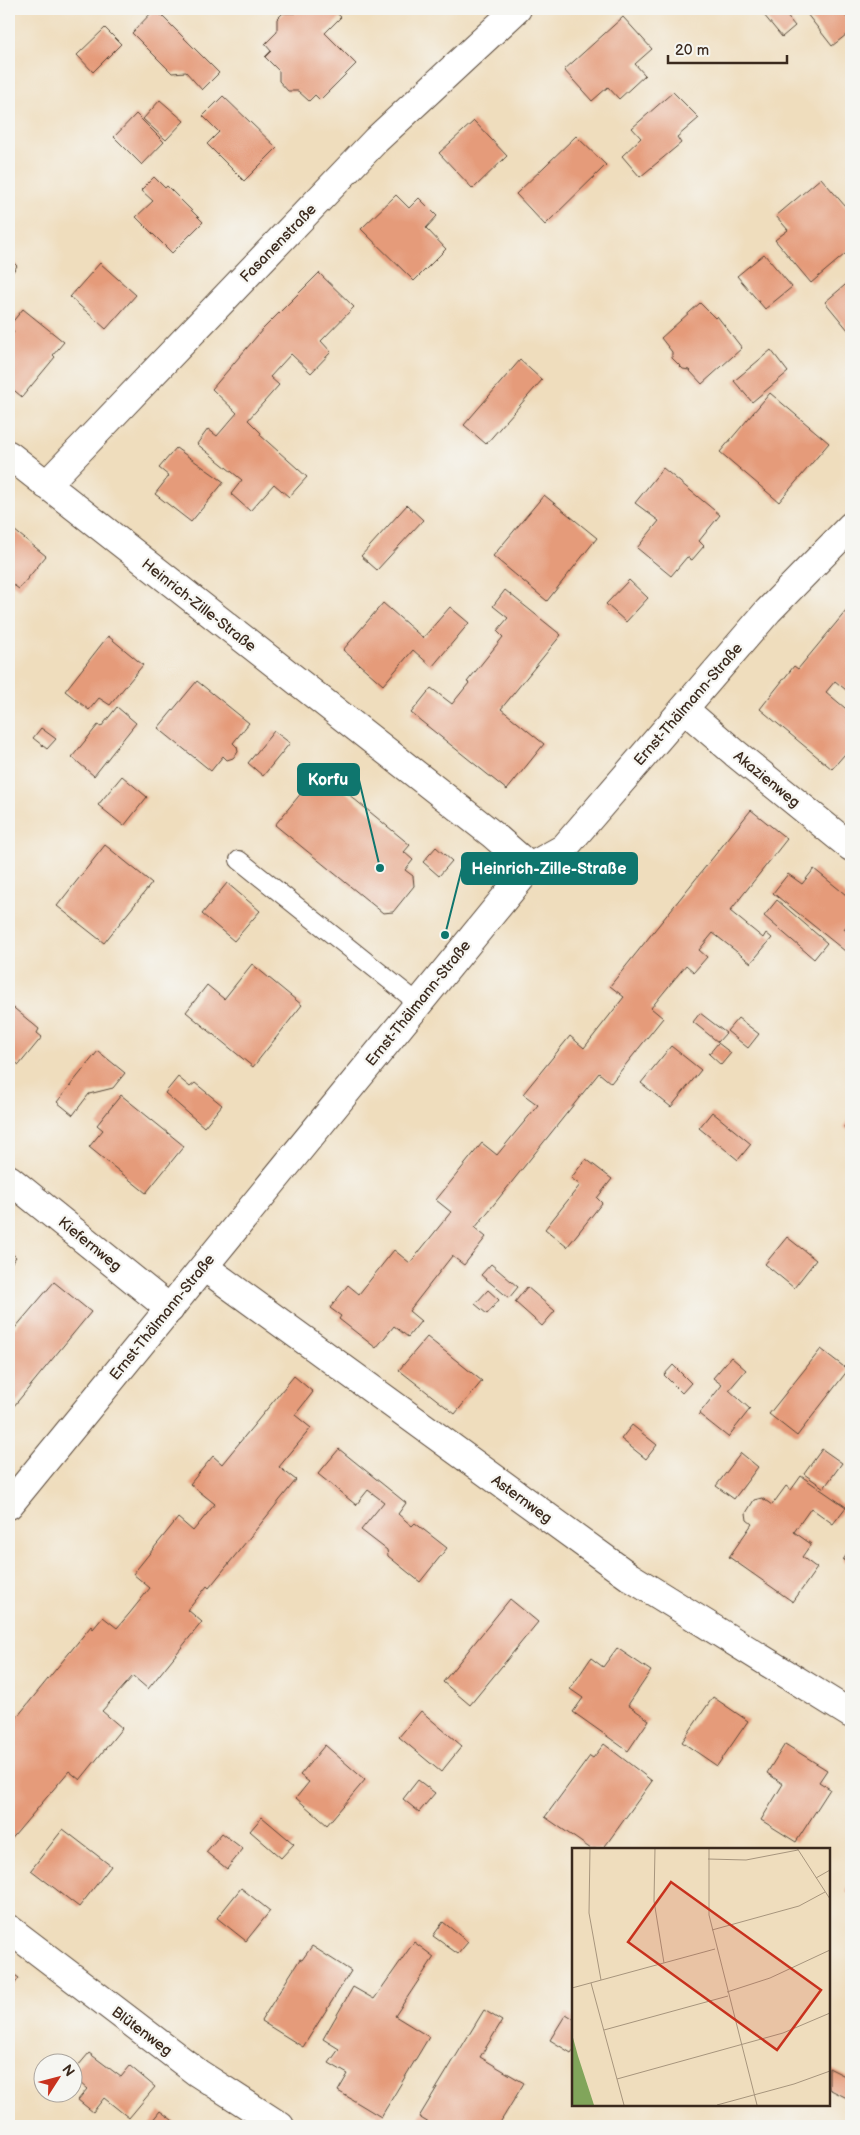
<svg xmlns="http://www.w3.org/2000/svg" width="860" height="2135" font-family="'Balsamiq Sans',sans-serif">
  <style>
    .building { fill: #e59b7a }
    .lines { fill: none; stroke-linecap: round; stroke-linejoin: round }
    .lane-casing { stroke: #564536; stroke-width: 20 }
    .street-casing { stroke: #564536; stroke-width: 30 }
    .lane { stroke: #fff; stroke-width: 18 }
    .street { stroke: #fff; stroke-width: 28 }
    .labels { text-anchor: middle; stroke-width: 4.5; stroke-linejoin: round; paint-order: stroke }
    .street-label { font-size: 15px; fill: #3b2a1e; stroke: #f6f6f2 }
    .inset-road { fill: none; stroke: #a7957d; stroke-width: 1 }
    .view { fill: #c8321e; fill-opacity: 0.15; stroke: #c8321e; stroke-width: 2.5 }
    .inset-edge { fill: none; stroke: #3b2a1e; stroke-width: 2.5 }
    .leader { fill: none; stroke: #0f766e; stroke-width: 2 }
    .callout-dot { fill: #0f766e; stroke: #f6f6f2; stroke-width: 2 }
    .callout { fill: #0f766e; stroke: #0f766e; stroke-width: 2 }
    .callout-label { font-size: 16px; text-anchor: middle; font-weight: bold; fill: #fff }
  </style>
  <rect width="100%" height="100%" fill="#f6f6f2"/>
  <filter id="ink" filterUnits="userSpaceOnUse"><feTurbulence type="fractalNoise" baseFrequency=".02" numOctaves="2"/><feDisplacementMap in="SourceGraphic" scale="10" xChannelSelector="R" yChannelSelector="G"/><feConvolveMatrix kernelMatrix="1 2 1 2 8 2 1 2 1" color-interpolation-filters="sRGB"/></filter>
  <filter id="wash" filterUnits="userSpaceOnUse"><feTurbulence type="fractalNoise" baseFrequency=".0096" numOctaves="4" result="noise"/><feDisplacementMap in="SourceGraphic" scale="20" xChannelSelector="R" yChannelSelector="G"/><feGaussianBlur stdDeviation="1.12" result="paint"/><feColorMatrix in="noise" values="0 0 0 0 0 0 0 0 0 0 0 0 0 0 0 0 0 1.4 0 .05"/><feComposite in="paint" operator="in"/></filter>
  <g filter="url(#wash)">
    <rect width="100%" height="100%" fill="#efddbd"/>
    <g id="blocks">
      <g class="building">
        <polygon points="155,9 219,73 202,90 186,72 172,73 132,33"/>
        <polygon points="300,9 332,9 341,17 325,33 356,64 320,100 315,95 309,101 298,91 288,91 279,81 279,71 265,57 271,51 265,44 277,32 277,19 283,13 296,13"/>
        <polygon points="759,9 781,9 795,26 782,37"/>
        <polygon points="803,9 840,9 851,23 851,31 832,46"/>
        <polygon points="623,17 652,49 635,64 645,75 619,99 608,87 592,101 564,70"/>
        <polygon points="105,28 121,44 93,72 77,55"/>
        <polygon points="673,92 699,118 677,137 681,143 640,177 622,156 641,138 632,128"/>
        <polygon points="223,96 277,148 244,181 207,144 219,132 203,116"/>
        <polygon points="160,100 184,121 166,140 143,119"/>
        <polygon points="136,114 164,142 142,165 114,137"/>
        <polygon points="474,121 507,156 473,189 439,153"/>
        <polygon points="576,136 606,165 545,225 516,194"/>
        <polygon points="154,177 165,188 167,186 203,222 172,253 136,217 153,201 141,190"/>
        <polygon points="821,178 851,213 851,249 811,283 775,240 788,230 776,216"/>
        <polygon points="396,195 409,208 419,198 437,216 426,228 446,249 414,281 361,229"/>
        <polygon points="764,254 792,287 765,309 737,276"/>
        <polygon points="9,258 17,266 9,277"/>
        <polygon points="100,263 136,295 106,329 70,297"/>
        <polygon points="319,273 354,307 321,341 331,352 311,373 291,354 270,377 279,385 248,420 261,433 260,435 307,477 289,497 274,484 250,511 231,494 242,480 197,444 208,429 217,436 237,413 212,389 263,329"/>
        <polygon points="851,280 851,328 848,330 825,302"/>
        <polygon points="700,303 715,318 717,316 742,348 702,384 689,370 683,369 672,358 672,352 661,338"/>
        <polygon points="23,309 64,342 53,355 55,357 22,397 9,386 9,338 14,332 9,326"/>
        <polygon points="771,350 788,372 752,402 734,381"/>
        <polygon points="520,360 542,380 486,444 464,425"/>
        <polygon points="770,393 829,443 779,502 720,452"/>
        <polygon points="176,448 224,482 191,522 155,494 169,476 159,468"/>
        <polygon points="663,468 720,515 699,541 704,546 692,560 687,557 671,576 637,548 659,521 635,503"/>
        <polygon points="544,495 597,538 547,601 493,556"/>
        <polygon points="407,505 423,520 377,570 361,556"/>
        <polygon points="9,526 46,556 19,589 12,584 9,589"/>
        <polygon points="629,580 648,598 626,622 606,604"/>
        <polygon points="505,590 561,635 501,709 544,744 507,790 411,713 431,688 452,704 469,683 467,682 503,637 497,631 508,618 493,606"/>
        <polygon points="383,603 423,638 450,607 469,623 432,667 413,650 383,685 343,650"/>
        <polygon points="851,605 851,694 835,681 826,692 851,713 851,747 832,769 760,709 794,666 798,669"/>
        <polygon points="108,636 143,665 110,705 99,698 89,710 65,691"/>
        <polygon points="197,681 249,723 233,743 237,747 238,752 233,758 227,760 223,756 211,771 158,728"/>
        <polygon points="117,707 136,723 94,776 72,757 98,725 101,727"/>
        <polygon points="41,728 56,739 47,749 33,738"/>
        <polygon points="274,731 290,743 263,776 248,763"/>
        <polygon points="316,775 332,788 336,784 410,845 404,852 413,860 405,870 413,876 414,886 393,912 383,913 275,825"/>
        <polygon points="122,776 147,797 124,826 98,805"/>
        <polygon points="751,810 787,839 730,911 763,938 766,933 772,938 751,963 713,933 699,950 707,957 694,972 686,965 651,1008 663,1018 611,1083 599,1073 475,1228 486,1237 464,1265 452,1256 409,1311 421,1321 408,1337 394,1326 376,1348 339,1319 341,1316 330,1308 348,1285 359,1294 394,1250 410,1263 451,1212 436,1200 482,1143 497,1155 538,1105 523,1094 570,1036 584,1048 624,997 610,986"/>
        <polygon points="105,845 152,883 104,943 57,906"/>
        <polygon points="436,847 452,861 439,876 423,862"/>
        <polygon points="814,869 851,899 851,920 844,929 851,936 851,943 845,951 773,893 788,874 802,884"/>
        <polygon points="227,883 260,911 234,941 202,914"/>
        <polygon points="777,900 827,943 814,959 764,916"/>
        <polygon points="252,964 302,1005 253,1067 186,1012 207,985 224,999"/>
        <polygon points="9,1004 39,1029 37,1033 42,1037 19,1065 14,1061 9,1068"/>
        <polygon points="700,1013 726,1033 718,1042 693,1022"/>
        <polygon points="738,1018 759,1034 748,1048 727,1031"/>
        <polygon points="718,1043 731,1053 721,1065 709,1054"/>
        <polygon points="671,1046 701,1070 671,1107 641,1083"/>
        <polygon points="98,1051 125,1073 113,1088 89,1094 73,1115 57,1102"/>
        <polygon points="178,1077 190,1087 195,1083 222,1105 204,1127 165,1093"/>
        <polygon points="121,1095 184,1146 146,1193 89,1147 103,1130 97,1125"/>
        <polygon points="712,1112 751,1144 738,1160 699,1128"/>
        <polygon points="851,1118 851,1133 844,1127"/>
        <polygon points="586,1159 612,1179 597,1198 602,1203 567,1247 545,1229 580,1185 571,1178"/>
        <polygon points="787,1237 816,1260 794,1288 765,1264"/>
        <polygon points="9,1251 16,1257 9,1266"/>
        <polygon points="491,1264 518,1287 509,1298 481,1275"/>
        <polygon points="54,1282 91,1312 9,1412 9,1323 15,1328"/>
        <polygon points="527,1287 555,1311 542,1326 515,1302"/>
        <polygon points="488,1290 499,1300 487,1314 475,1304"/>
        <polygon points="427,1337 482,1381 455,1414 399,1370"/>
        <polygon points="821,1349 848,1370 797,1436 769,1414"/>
        <polygon points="731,1357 746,1370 729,1390 750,1409 728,1437 699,1414 722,1385 713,1378"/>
        <polygon points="673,1365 691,1383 682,1393 664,1375"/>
        <polygon points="294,1376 313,1392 295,1415 311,1428 279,1467 296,1480 209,1588 207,1586 188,1610 202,1622 148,1689 133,1676 102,1711 122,1728 80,1780 69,1771 9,1842 9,1727 91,1626 93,1629 103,1617 117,1628 129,1614 150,1588 133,1574 178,1518 193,1531 215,1504 190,1484 213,1456 222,1464"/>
        <polygon points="632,1425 657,1445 646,1459 621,1439"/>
        <polygon points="339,1449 406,1503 398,1514 412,1526 415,1523 447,1548 420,1582 388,1556 387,1550 361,1530 384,1502 368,1490 356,1505 318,1474"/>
        <polygon points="822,1449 842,1463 824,1488 804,1474"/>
        <polygon points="741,1453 758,1467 734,1499 716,1486"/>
        <polygon points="801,1476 846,1507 833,1524 811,1508 794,1532 811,1544 802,1557 817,1568 793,1602 729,1557 752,1524 747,1520 746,1513 754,1500 762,1498 772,1505 786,1486 791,1490"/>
        <polygon points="851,1548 851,1565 843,1560"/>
        <polygon points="510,1599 538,1622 470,1705 443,1682"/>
        <polygon points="617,1648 651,1671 628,1705 649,1720 628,1751 573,1712 583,1698 570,1689 591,1658 603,1667"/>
        <polygon points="713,1697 748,1721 717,1766 682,1742"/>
        <polygon points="421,1711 462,1746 441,1772 399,1737"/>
        <polygon points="604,1744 652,1781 603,1849 591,1849 545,1817 590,1756 593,1758"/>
        <polygon points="785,1744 827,1770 819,1782 830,1789 796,1842 761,1820 783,1784 767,1773"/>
        <polygon points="325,1745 365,1780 327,1825 296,1798 309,1782 300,1775"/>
        <polygon points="418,1780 435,1793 419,1812 403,1799"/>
        <polygon points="262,1817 294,1844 281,1858 250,1831"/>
        <polygon points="63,1829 111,1866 79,1907 31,1870"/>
        <polygon points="222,1833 243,1849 227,1869 206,1852"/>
        <polygon points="851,1880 851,1895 845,1891"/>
        <polygon points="241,1888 270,1911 246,1941 217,1918"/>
        <polygon points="443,1922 468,1942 458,1954 433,1936"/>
        <polygon points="414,1942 434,1957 395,2016 429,2037 381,2117 338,2091 348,2074 329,2063 339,2049 323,2039 353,1987 374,1999"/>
        <polygon points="312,1946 351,1971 303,2047 261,2021 300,1959 302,1960"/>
        <polygon points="9,1971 19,1978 9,1991"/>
        <polygon points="484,2010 502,2021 480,2057 524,2083 498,2126 434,2126 419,2117"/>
        <polygon points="566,2014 574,2019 574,2049 571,2053 550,2040"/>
        <polygon points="89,2053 121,2077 130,2066 155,2087 129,2118 104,2098 93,2112 78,2100 87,2089 72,2076 72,2073"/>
        <polygon points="829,2068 851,2079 851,2100 829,2089"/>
        <polygon points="160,2111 180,2126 148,2126"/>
      </g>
    </g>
  </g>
  <g filter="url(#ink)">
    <use href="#blocks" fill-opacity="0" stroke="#564536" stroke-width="1"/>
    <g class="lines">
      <defs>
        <polyline id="lane" points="239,860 418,1003"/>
        <g id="street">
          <polyline points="9,455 492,834 530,867"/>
          <polyline points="46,485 376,140 517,9"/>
          <polyline points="684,709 735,753 851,847"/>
          <polyline points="9,1179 170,1309"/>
          <polyline points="204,1267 630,1577 851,1714"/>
          <polyline points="9,1505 530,867 564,848 768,611 851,526"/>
          <polyline points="9,1929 198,2073 280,2126"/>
        </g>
      </defs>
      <use href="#lane" class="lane-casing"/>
      <use href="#street" class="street-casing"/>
      <use href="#lane" class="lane"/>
      <use href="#street" class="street"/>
    </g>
  </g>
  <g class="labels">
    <g class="street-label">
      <text transform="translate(278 243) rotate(-46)" y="5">Fasanenstraße</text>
      <text transform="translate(199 605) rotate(38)" y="5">Heinrich-Zille-Straße</text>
      <text transform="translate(688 704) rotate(-49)" y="5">Ernst-Thälmann-Straße</text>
      <text transform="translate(767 779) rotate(39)" y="5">Akazienweg</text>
      <text transform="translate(418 1003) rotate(-51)" y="5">Ernst-Thälmann-Straße</text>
      <text transform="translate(90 1244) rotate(39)" y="5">Kiefernweg</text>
      <text transform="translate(162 1317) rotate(-51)" y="5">Ernst-Thälmann-Straße</text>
      <text transform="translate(522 1499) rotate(36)" y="5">Asternweg</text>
      <text transform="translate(142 2031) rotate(37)" y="5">Blütenweg</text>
    </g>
  </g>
  <g transform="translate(572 1848)">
    <rect width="258" height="258" fill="#efddbd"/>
    <path d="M0 186 6 208 22 257H0Z" fill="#81a55b"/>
    <path class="inset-road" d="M18 0 17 65 29 132M83 0 82 53 92 115M137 0V67L185 257M225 0 258 51M136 11 174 12 226 2M244 30 258 22M140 82 227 58 253 44M19 135 52 257M0 140 143 101M155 144 198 130 258 102M32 182 156 148M45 231 211 185 258 165M145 257 222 236 258 223"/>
    <path class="view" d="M99 34 249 142 205 202 56 94Z"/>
    <rect width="258" height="258" class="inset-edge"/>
  </g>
  <path class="leader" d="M380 868L359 780M445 935L462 868"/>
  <g class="callout-dot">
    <circle cx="380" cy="868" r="5"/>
    <circle cx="445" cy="935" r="5"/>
  </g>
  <g class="callout">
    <rect x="298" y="764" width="61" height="31" rx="5"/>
    <rect x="462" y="853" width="175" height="31" rx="5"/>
  </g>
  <g class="callout-label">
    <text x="328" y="785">Korfu</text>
    <text x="549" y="874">Heinrich-Zille-Straße</text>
  </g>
  <rect width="860" height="2135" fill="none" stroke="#f6f6f2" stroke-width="30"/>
  <g transform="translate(58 2078) rotate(54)"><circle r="24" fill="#f6f6f2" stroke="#aba49d"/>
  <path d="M0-4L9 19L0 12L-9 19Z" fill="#c8321e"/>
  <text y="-8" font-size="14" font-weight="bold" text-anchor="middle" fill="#3b2a1e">N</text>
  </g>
  <path d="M668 55v8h119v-8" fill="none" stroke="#3b2a1e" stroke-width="2.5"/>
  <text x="675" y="55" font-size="15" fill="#3b2a1e" stroke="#f6f6f2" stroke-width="4" paint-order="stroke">20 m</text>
</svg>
